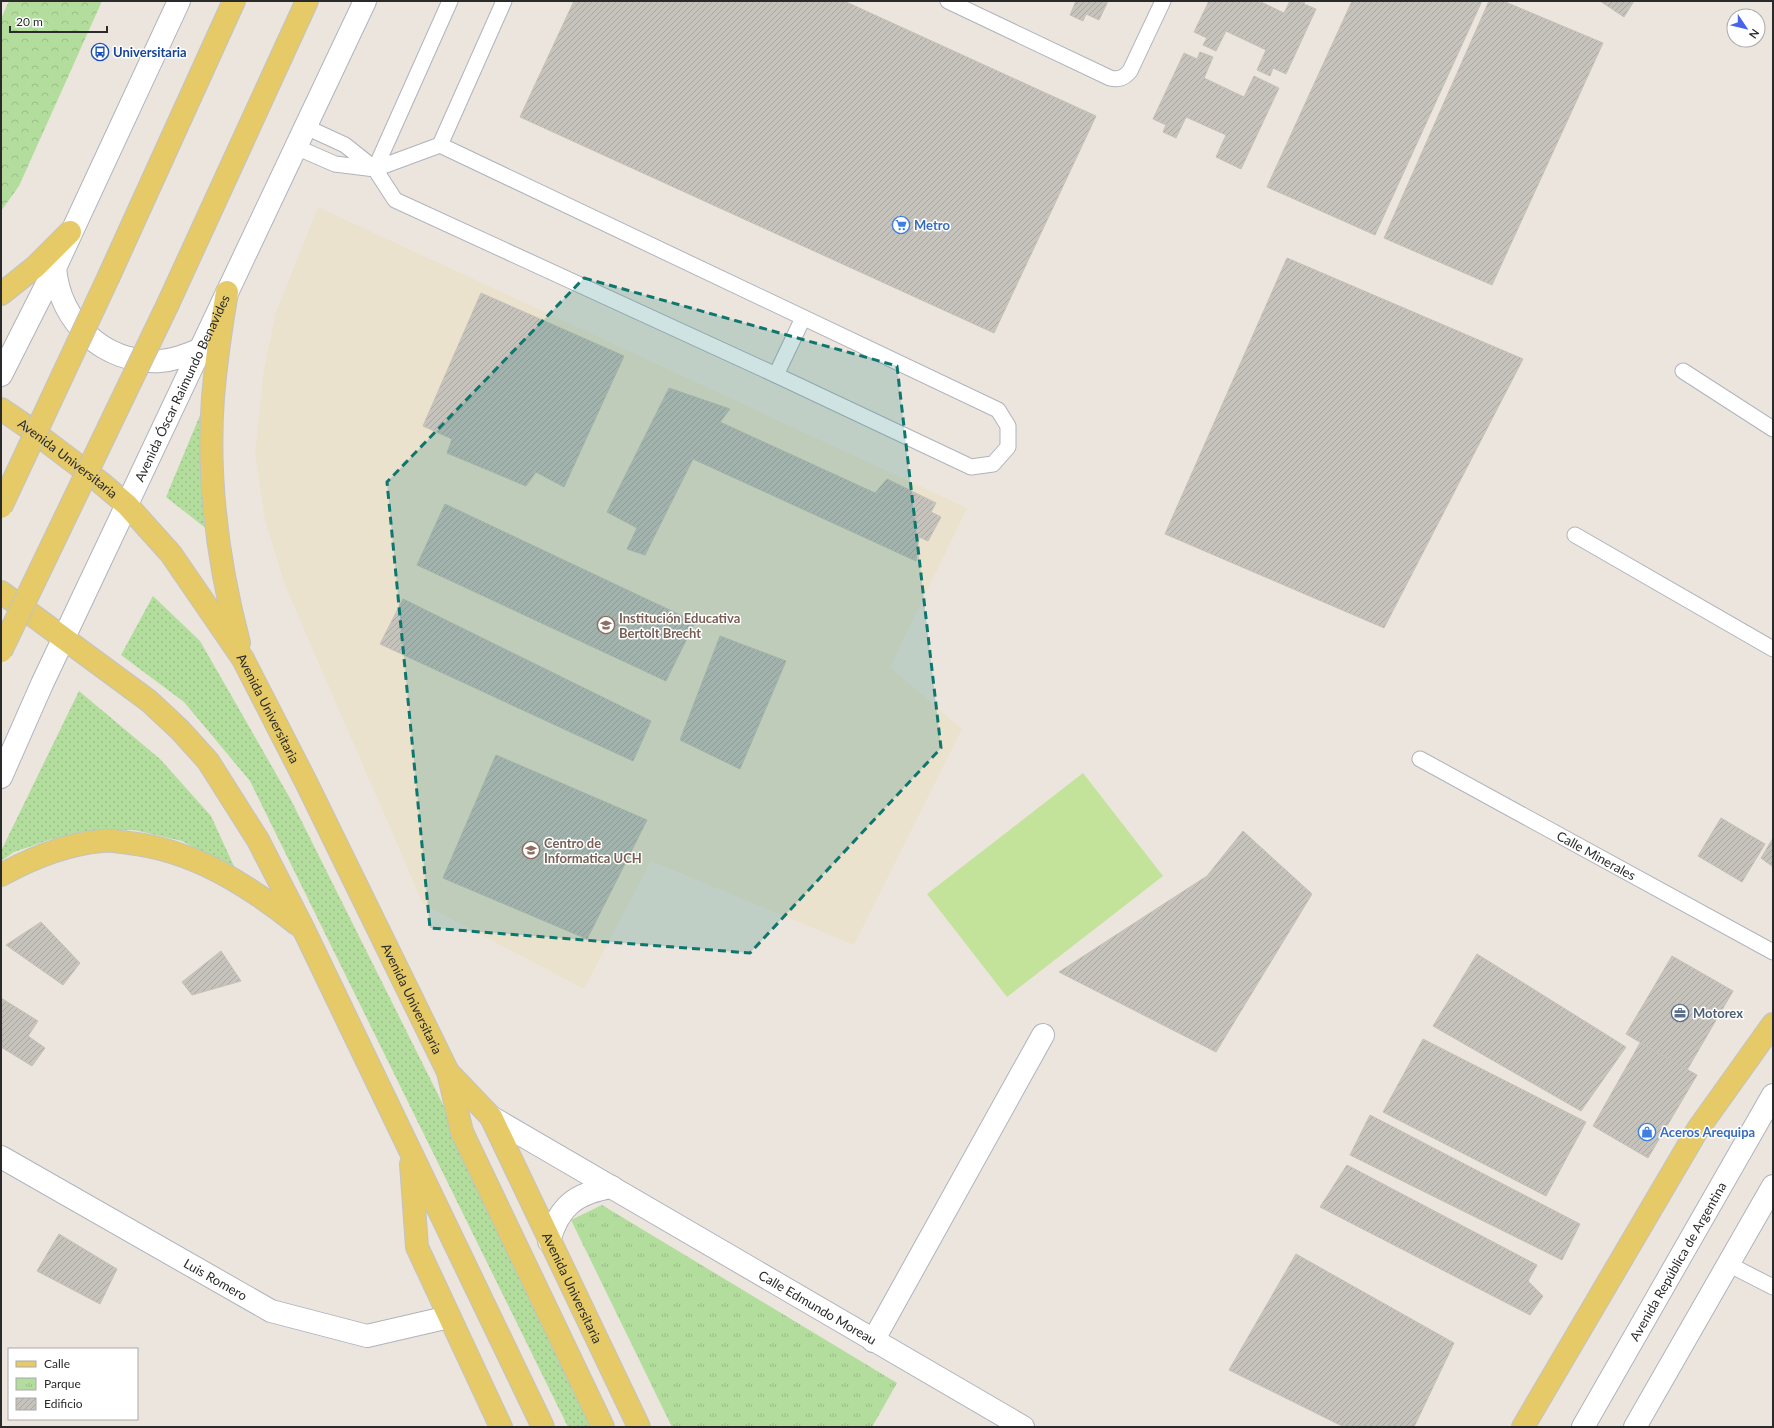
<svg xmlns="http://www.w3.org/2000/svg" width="1774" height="1428" font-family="Lato,sans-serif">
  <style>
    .education { fill: #ebe2cd }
    .grass { fill: url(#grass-dots) }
    .forest { fill: url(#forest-crowns) }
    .park { fill: url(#park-tufts) }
    .pitch { fill: #c3e39a }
    .building { fill: url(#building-hatch); stroke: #c6c1b6 }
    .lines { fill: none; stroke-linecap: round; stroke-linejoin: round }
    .service-casing { stroke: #b0b3bc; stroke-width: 17 }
    .minor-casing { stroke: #b0b3bc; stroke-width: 24 }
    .tertiary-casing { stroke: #b0b3bc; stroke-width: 24 }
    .secondary-casing { stroke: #b0b3bc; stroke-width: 24 }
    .primary-casing { stroke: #c3c3c3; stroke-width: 24 }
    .service { stroke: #fff; stroke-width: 15 }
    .minor { stroke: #fff; stroke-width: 22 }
    .tertiary { stroke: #fff; stroke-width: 22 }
    .secondary { stroke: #fff; stroke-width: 22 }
    .primary { stroke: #e5ca67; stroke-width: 22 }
    .primary-bridge-casing { stroke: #c3c3c3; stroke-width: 24; stroke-linecap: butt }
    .primary-bridge { stroke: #e5ca67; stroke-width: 22 }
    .marked { fill: #0f766e; fill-opacity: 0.2; stroke: #0f766e; stroke-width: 3; stroke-dasharray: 8 5; stroke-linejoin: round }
    .labels { text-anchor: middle; stroke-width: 3; stroke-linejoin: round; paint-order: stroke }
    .transit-label { font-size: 13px; font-weight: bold; fill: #164399; stroke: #fff; text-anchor: start }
    .shop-label { font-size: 13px; font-weight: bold; fill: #366cbe; stroke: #fff; text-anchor: start }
    .street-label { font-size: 13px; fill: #2a2a2a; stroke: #fff }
    .education-label { font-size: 13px; font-weight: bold; fill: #785e54; stroke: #fff; text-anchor: start }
    .service-label { font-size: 13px; font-weight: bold; fill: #4e5e75; stroke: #fff; text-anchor: start }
  </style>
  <defs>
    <pattern id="grass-dots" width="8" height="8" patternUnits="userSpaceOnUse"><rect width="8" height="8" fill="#b2dd9d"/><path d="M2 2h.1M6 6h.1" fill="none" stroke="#99be87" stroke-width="1.8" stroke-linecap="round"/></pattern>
    <pattern id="forest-crowns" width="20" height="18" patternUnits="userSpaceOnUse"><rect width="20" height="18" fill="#b2dd9d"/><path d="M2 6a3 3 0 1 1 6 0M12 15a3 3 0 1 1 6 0" fill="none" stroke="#99be87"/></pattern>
    <pattern id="park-tufts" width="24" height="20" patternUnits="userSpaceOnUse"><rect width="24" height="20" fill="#b2dd9d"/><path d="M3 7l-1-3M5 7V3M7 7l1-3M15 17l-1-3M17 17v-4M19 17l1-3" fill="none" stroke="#99be87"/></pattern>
    <pattern id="building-hatch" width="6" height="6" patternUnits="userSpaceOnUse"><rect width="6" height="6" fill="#c6c2bc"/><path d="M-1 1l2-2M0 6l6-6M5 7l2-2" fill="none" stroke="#aaa7a2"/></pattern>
  </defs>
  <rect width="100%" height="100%" fill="#ebe5dd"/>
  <polygon class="education" points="318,207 967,508 890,667 962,729 854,945 651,861 584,989 423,904 284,583 265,520 255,454 264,369 276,312"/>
  <g class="grass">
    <polygon points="203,408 217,537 166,497"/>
    <polygon points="153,596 200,641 291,800 604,1427 568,1427 250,781 184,702 121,655"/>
    <polygon points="79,691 160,759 211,816 238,875 212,857 182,841 134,830 84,832 52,839 14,852 1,861 1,851"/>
  </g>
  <polygon class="forest" points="9,1 102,1 19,186 1,211 1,19"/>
  <polygon class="park" points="602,1205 897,1383 872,1427 672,1427 571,1220"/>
  <polygon class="pitch" points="1083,773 1163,876 1007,997 927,894"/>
  <g class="building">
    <polygon points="574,1 844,1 1096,116 994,333 520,117"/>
    <polygon points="1076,1 1108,1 1099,20 1086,14 1083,21 1070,15"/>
    <polygon points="1209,1 1259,1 1284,13 1290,1 1305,1 1304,4 1316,9 1286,74 1273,68 1270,76 1257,70 1266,50 1226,31 1216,51 1203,45 1207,38 1194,32"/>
    <polygon points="1352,1 1482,1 1375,235 1267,187"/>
    <polygon points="1489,1 1503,1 1603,43 1492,285 1384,238"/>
    <polygon points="1600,1 1634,1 1624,17"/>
    <polygon points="1200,52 1213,57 1204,78 1244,97 1254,76 1279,88 1241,169 1216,157 1226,135 1186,117 1176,138 1163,132 1166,125 1153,119 1184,53 1197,59"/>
    <polygon points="1287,258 1523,359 1384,628 1165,534"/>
    <polygon points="481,293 624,356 564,487 536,472 526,486 447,453 452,439 423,426"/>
    <polygon points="669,388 730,409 720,422 875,493 887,479 936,503 931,512 941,517 928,541 919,537 916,561 693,459 645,555 627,549 637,528 607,512"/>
    <polygon points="445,504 695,622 666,681 417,565"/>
    <polygon points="403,599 651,721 633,761 380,644"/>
    <polygon points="720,636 786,661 740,769 680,740"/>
    <polygon points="496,755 647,820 587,939 443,878"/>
    <polygon points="1721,818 1765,844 1742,882 1698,856"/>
    <polygon points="1243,831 1312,894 1216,1052 1059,972 1207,876"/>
    <polygon points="1773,838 1773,867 1761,858"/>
    <polygon points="41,922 80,963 63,985 6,945"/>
    <polygon points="221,951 241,981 192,995 182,982"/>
    <polygon points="1477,954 1626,1047 1581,1111 1433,1026"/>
    <polygon points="1672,956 1733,991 1687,1070 1626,1034"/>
    <polygon points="1,998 38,1021 28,1036 45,1048 32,1066 1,1047"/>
    <polygon points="1423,1039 1586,1122 1546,1196 1383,1112"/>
    <polygon points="1640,1043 1697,1075 1648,1158 1593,1126"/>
    <polygon points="1370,1115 1580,1224 1562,1260 1350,1155"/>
    <polygon points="1347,1165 1537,1265 1528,1281 1543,1296 1530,1315 1320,1207"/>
    <polygon points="59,1234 117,1269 100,1304 37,1271"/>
    <polygon points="1296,1254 1454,1343 1414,1427 1344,1427 1229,1370"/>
  </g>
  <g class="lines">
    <defs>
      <g id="service">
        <path d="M948 1 1110 78C1119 80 1124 78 1130 71L1163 1"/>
        <polyline points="440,145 504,1"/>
        <polyline points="296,147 335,164 375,169 440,145 998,410 1008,426 1008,447 993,464 971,467 776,375 395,200 375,169 345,145 306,127"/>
        <polyline points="375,169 450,1"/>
        <polyline points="1683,371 1773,429"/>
        <polyline points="776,375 803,318"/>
        <polyline points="1575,535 1773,649"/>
        <path id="s1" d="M1420 759 1773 952"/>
        <polyline points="1728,1264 1773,1287"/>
      </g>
      <g id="minor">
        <path id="s2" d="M1 1157 271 1311 367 1336 449 1317"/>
        <polyline points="873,1341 1043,1035"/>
      </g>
      <g id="tertiary">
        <path id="s3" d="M491 1117 1023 1427"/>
        <path d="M549 1241C559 1206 576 1193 612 1187"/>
      </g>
      <g id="secondary">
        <path d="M55 268C60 322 104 364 160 361 174 360 188 355 201 349"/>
        <polyline points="1,375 55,268 179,1"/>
        <path id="s4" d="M1 777 42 684 365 1"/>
        <path id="s5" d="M1583 1427 1773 1095"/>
        <polyline points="1635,1427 1773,1186"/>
      </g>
      <g id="primary">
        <polyline points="109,276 234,1"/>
        <path d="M227 292C221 327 216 362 213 397 207 480 218 563 239 643"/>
        <polyline points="1,294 35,267 70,232"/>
        <polyline points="168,304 307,1"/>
        <path id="s6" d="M1 409 26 426 100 482 127 505 171 554 243 659 306 782 448 1072 462 1132 603 1427"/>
        <polyline points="1,592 149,701 180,730 208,761 258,840 303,928 543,1427"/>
        <path d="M1 875C32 858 66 844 102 841 111 840 120 842 129 843 193 850 248 885 297 924"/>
        <path id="s7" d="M449 1073 491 1117 639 1427"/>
        <polyline points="411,1164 417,1247 501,1427"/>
        <polyline points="1523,1427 1698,1129 1773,1024"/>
      </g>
    </defs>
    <use href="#service" class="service-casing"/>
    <use href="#minor" class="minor-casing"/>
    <use href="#tertiary" class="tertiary-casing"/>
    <use href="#secondary" class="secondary-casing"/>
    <use href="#primary" class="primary-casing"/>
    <use href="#service" class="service"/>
    <use href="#minor" class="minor"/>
    <use href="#tertiary" class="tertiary"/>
    <use href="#secondary" class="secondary"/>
    <use href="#primary" class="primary"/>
    <defs>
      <g id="primary-bridge">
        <polyline points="1,507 109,276"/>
        <polyline points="1,651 168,304"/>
      </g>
    </defs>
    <use href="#primary-bridge" class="primary-bridge-casing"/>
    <use href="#primary-bridge" class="primary-bridge"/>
  </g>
  <path class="marked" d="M584 278 897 366 941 748 750 953 430 928 387 482Z"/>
  <defs>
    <symbol id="bus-ring" viewBox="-11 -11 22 22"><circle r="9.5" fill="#fff" stroke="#1a4fb4" stroke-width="1.5"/><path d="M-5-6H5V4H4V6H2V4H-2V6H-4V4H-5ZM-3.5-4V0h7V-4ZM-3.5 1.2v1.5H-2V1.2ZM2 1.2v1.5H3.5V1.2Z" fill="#1a4fb4"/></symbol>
    <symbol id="supermarket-ring" viewBox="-11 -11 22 22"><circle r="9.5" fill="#fff" stroke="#3f7fe0" stroke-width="1.5"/><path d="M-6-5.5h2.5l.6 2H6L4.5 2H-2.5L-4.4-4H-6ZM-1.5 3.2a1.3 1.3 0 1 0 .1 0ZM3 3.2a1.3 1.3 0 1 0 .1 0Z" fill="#3f7fe0"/></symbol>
    <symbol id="school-ring" viewBox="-11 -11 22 22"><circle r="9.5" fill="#fff" stroke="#8d6e63" stroke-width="1.5"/><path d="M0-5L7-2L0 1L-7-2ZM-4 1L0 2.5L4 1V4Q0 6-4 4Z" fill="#8d6e63"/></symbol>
    <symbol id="university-ring" viewBox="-11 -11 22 22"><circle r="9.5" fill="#fff" stroke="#8d6e63" stroke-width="1.5"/><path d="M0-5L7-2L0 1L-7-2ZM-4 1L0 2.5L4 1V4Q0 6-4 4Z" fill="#8d6e63"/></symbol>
    <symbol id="office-ring" viewBox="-11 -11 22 22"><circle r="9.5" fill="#fff" stroke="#5c6f8a" stroke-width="1.5"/><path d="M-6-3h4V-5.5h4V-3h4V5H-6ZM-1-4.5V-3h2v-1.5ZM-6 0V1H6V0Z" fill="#5c6f8a"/></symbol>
    <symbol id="shop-ring" viewBox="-11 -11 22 22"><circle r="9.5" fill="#fff" stroke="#3f7fe0" stroke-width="1.5"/><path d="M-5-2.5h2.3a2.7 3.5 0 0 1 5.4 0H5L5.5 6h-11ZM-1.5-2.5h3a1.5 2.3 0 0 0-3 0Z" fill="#3f7fe0"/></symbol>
  </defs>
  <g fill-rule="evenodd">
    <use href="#bus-ring" x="90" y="42" width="20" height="20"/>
    <use href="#supermarket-ring" x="891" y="215" width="20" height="20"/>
    <use href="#school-ring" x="596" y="615" width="20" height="20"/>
    <use href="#university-ring" x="521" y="840" width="20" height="20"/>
    <use href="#office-ring" x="1670" y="1003" width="20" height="20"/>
    <use href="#shop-ring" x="1637" y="1122" width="20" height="20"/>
  </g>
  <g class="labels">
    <g class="transit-label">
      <text x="113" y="57">Universitaria</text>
    </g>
    <g class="shop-label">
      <text x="914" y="230">Metro</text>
      <text x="1660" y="1137">Aceros Arequipa</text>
    </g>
    <g class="street-label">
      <text dy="5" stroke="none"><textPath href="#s4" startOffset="429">Avenida Óscar Raimundo Benavides</textPath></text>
      <text dy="5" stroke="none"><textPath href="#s6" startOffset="83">Avenida Universitaria</textPath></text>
      <text dy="5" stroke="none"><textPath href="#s6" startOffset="407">Avenida Universitaria</textPath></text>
      <text dy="5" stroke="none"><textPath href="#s1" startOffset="201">Calle Minerales</textPath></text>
      <text dy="5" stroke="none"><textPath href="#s6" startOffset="731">Avenida Universitaria</textPath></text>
      <text dy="5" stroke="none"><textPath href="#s5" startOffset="191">Avenida República de Argentina</textPath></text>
      <text dy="5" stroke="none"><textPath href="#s2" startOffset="247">Luis Romero</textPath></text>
      <text dy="5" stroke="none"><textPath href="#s7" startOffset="250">Avenida Universitaria</textPath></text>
      <text dy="5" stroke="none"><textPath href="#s3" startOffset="378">Calle Edmundo Moreau</textPath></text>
    </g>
    <g class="education-label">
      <text x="619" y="623">Institución Educativa<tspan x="619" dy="15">Bertolt Brecht</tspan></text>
      <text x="544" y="848">Centro de<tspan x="544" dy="15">Informatica UCH</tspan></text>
    </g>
    <g class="service-label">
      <text x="1693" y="1018">Motorex</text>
    </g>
  </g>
  <rect width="1774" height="1428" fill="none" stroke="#2a2a2a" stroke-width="4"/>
  <rect x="8" y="1348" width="130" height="72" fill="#ffffff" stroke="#aaaaaa"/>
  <rect x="16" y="1361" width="20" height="6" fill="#e5ca67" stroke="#aaaaaa"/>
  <text x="44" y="1368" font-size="12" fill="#2a2a2a">Calle</text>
  <rect x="16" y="1378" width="20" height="12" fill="url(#park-tufts)" stroke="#aaaaaa"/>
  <text x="44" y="1388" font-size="12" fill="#2a2a2a">Parque</text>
  <rect x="16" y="1398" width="20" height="12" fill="url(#building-hatch)" stroke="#aaaaaa"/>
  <text x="44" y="1408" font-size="12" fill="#2a2a2a">Edificio</text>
  <g transform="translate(1746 28) rotate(125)"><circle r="19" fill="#ffffff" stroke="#aaaaaa"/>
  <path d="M0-3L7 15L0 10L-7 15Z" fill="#4964eb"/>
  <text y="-6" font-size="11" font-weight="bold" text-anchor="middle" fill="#2a2a2a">N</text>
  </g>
  <path d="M10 26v6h97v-6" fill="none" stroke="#2a2a2a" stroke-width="2"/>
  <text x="16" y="26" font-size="12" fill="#2a2a2a" stroke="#ffffff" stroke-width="3" paint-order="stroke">20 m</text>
</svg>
